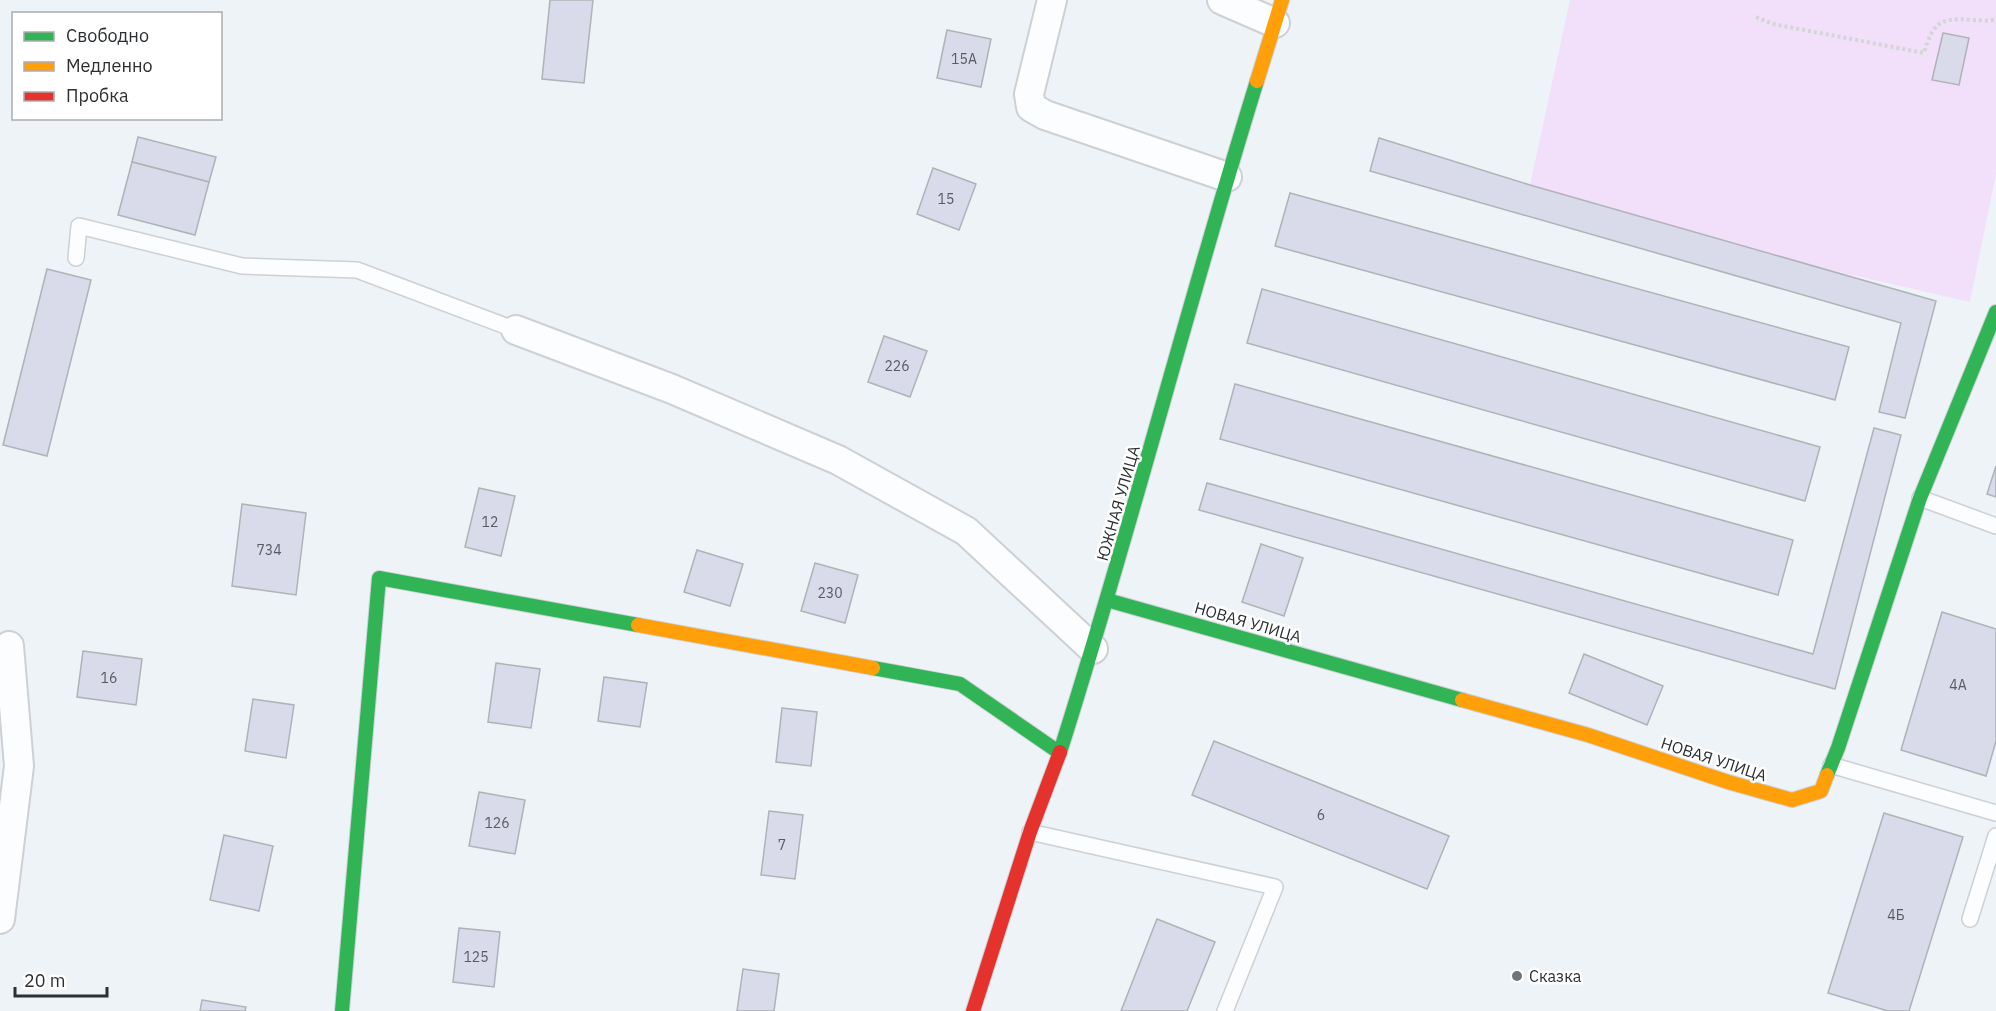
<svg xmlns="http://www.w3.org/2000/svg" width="1996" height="1011" font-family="'IBM Plex Sans',sans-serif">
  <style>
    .green { fill: #f2dffa }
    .building { fill: #d9dbea; stroke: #afb2b6; stroke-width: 1.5 }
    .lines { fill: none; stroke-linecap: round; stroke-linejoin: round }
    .lane-casing { stroke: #cdd0d4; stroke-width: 18 }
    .street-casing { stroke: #cdd0d4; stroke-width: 32 }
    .fast-casing { stroke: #cdd0d4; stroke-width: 16 }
    .slow-casing { stroke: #cdd0d4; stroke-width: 16 }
    .jam-casing { stroke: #cdd0d4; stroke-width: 16 }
    .path { stroke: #d4d5d7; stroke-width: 4; stroke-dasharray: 3 3; stroke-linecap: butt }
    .lane { stroke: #fcfdfe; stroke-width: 15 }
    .street { stroke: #fcfdfe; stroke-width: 28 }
    .fast { stroke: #30b455; stroke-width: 14 }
    .slow { stroke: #ff9f0a; stroke-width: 14 }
    .jam { stroke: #e5322d; stroke-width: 14 }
    .poi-dot { fill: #717478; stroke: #fff; stroke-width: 2 }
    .labels { text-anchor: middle; stroke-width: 5; stroke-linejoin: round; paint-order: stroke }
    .number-label { font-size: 14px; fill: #585b61 }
    .street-label { font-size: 16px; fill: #2d3033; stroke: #fff }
    .poi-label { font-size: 16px; fill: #2d3033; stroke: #fff; text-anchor: start }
  </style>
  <rect width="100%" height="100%" fill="#eef3f8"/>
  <polygon class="green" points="1570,0 1996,0 1996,173 1970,302 1813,266 1530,185"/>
  <g class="building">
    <polygon points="550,0 593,0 584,83 542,79"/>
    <polygon points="947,30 991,39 981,87 937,78"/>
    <polygon points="1943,33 1969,38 1959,85 1932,80"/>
    <polygon points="138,137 216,157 209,182 132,162"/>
    <polygon points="1379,138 1530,185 1936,301 1905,418 1879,412 1901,323 1370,171"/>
    <polygon points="132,162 209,182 195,235 118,215"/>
    <polygon points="933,168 976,184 959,230 917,214"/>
    <polygon points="1290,193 1849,347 1835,400 1275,246"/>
    <polygon points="47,269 91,280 47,456 3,445"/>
    <polygon points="1262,289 1820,447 1805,501 1247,343"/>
    <polygon points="884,336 927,351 910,397 868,382"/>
    <polygon points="1235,384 1793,540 1778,595 1220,439"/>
    <polygon points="1874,428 1901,435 1835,689 1199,510 1207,483 1813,654"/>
    <polygon points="1996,466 1996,497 1987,494"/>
    <polygon points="479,488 515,496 501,556 465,547"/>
    <polygon points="242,504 306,513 296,595 232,586"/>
    <polygon points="1261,544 1303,558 1284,616 1242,602"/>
    <polygon points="697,550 743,564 730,606 684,592"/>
    <polygon points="815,563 858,575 845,623 801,611"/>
    <polygon points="1942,612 1996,629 1996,741 1986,776 1901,750"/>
    <polygon points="83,651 142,659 136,705 77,697"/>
    <polygon points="1584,654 1663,686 1647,725 1569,693"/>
    <polygon points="496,663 540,669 531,728 488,722"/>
    <polygon points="604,677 647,683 640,727 598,721"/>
    <polygon points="253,699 294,705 286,758 245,751"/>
    <polygon points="782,708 817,712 811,766 776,762"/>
    <polygon points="1214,741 1449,836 1427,889 1192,795"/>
    <polygon points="479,792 525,800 515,854 469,846"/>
    <polygon points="769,811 803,815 795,879 761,875"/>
    <polygon points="1884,813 1963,837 1909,1011 1888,1011 1828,993"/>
    <polygon points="224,835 273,846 259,911 210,900"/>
    <polygon points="1157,919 1215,942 1187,1011 1121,1011"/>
    <polygon points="459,928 500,932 494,987 453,982"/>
    <polygon points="743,969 779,974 774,1011 737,1011"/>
    <polygon points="202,1000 246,1007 245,1011 200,1011"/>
  </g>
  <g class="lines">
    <defs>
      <g id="lane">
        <polyline points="76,258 79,226 242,266 357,270 516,330"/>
        <polyline points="1920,498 1996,526"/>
        <polyline points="1831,765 1996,813"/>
        <polyline points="1030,832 1275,887 1225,1011"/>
        <polyline points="1970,919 1996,836"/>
      </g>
      <g id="street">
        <polyline points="1052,0 1029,94 1031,107 1045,115 1227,177"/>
        <polyline points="1222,0 1275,23"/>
        <polyline points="516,330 672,389 838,460 966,531 1093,649"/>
        <polyline points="0,919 19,766 9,646"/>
      </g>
      <g id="fast">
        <polyline points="1107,600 1462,700"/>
        <polyline points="873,668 960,684 1060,753"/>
        <path d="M1060 752C1131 529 1188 303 1257 81"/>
        <polyline points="1827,775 1838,748 1920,498 1996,312"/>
        <polyline points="342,1011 379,578 638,625"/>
      </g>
      <g id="slow">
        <polyline points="1257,81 1282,0"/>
        <polyline points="638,625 873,668"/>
        <polyline points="1462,700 1588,735 1728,782 1792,800 1821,791 1827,775"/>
      </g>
      <polyline id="jam" points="973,1011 1030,832 1060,752"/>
    </defs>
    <use href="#lane" class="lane-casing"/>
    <use href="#street" class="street-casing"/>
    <use href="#fast" class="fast-casing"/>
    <use href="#slow" class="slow-casing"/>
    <use href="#jam" class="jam-casing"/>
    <path class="path" d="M1756 17 1773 24 1924 53C1933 23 1939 17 1972 20 1980 20 1988 22 1996 19"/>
    <use href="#lane" class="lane"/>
    <use href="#street" class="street"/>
    <use href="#fast" class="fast"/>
    <use href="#slow" class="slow"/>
    <use href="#jam" class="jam"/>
  </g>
  <circle class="poi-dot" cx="1517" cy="976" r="6"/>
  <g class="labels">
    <g class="number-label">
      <text x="964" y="64">15А</text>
      <text x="946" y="204">15</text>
      <text x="897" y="371">226</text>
      <text x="490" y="527">12</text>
      <text x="269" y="555">734</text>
      <text x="830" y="598">230</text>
      <text x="109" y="683">16</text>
      <text x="1958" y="690">4А</text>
      <text x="1321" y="820">6</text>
      <text x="497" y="828">126</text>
      <text x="782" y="850">7</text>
      <text x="1896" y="920">4Б</text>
      <text x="476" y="962">125</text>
    </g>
    <g class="street-label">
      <text transform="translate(1118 503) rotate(-74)" y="6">ЮЖНАЯ УЛИЦА</text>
      <text transform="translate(1248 622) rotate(16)" y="6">НОВАЯ УЛИЦА</text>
      <text transform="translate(1714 759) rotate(18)" y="6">НОВАЯ УЛИЦА</text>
    </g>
    <g class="poi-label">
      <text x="1529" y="982">Сказка</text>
    </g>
  </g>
  <rect x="12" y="12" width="210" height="108" fill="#ffffff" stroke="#abacad" stroke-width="1.5"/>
  <rect x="24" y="32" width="30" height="9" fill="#30b455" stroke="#abacad" stroke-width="1.5"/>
  <text x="66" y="42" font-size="18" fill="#2d3033">Свободно</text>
  <rect x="24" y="62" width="30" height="9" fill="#ff9f0a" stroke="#abacad" stroke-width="1.5"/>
  <text x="66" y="72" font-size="18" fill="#2d3033">Медленно</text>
  <rect x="24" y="92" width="30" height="9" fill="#e5322d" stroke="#abacad" stroke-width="1.5"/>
  <text x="66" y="102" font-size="18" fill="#2d3033">Пробка</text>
  <path d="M15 987v9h92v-9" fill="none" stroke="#2d3033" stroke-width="3"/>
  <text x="24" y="987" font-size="18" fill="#2d3033" stroke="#ffffff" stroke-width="4.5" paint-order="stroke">20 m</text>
</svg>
